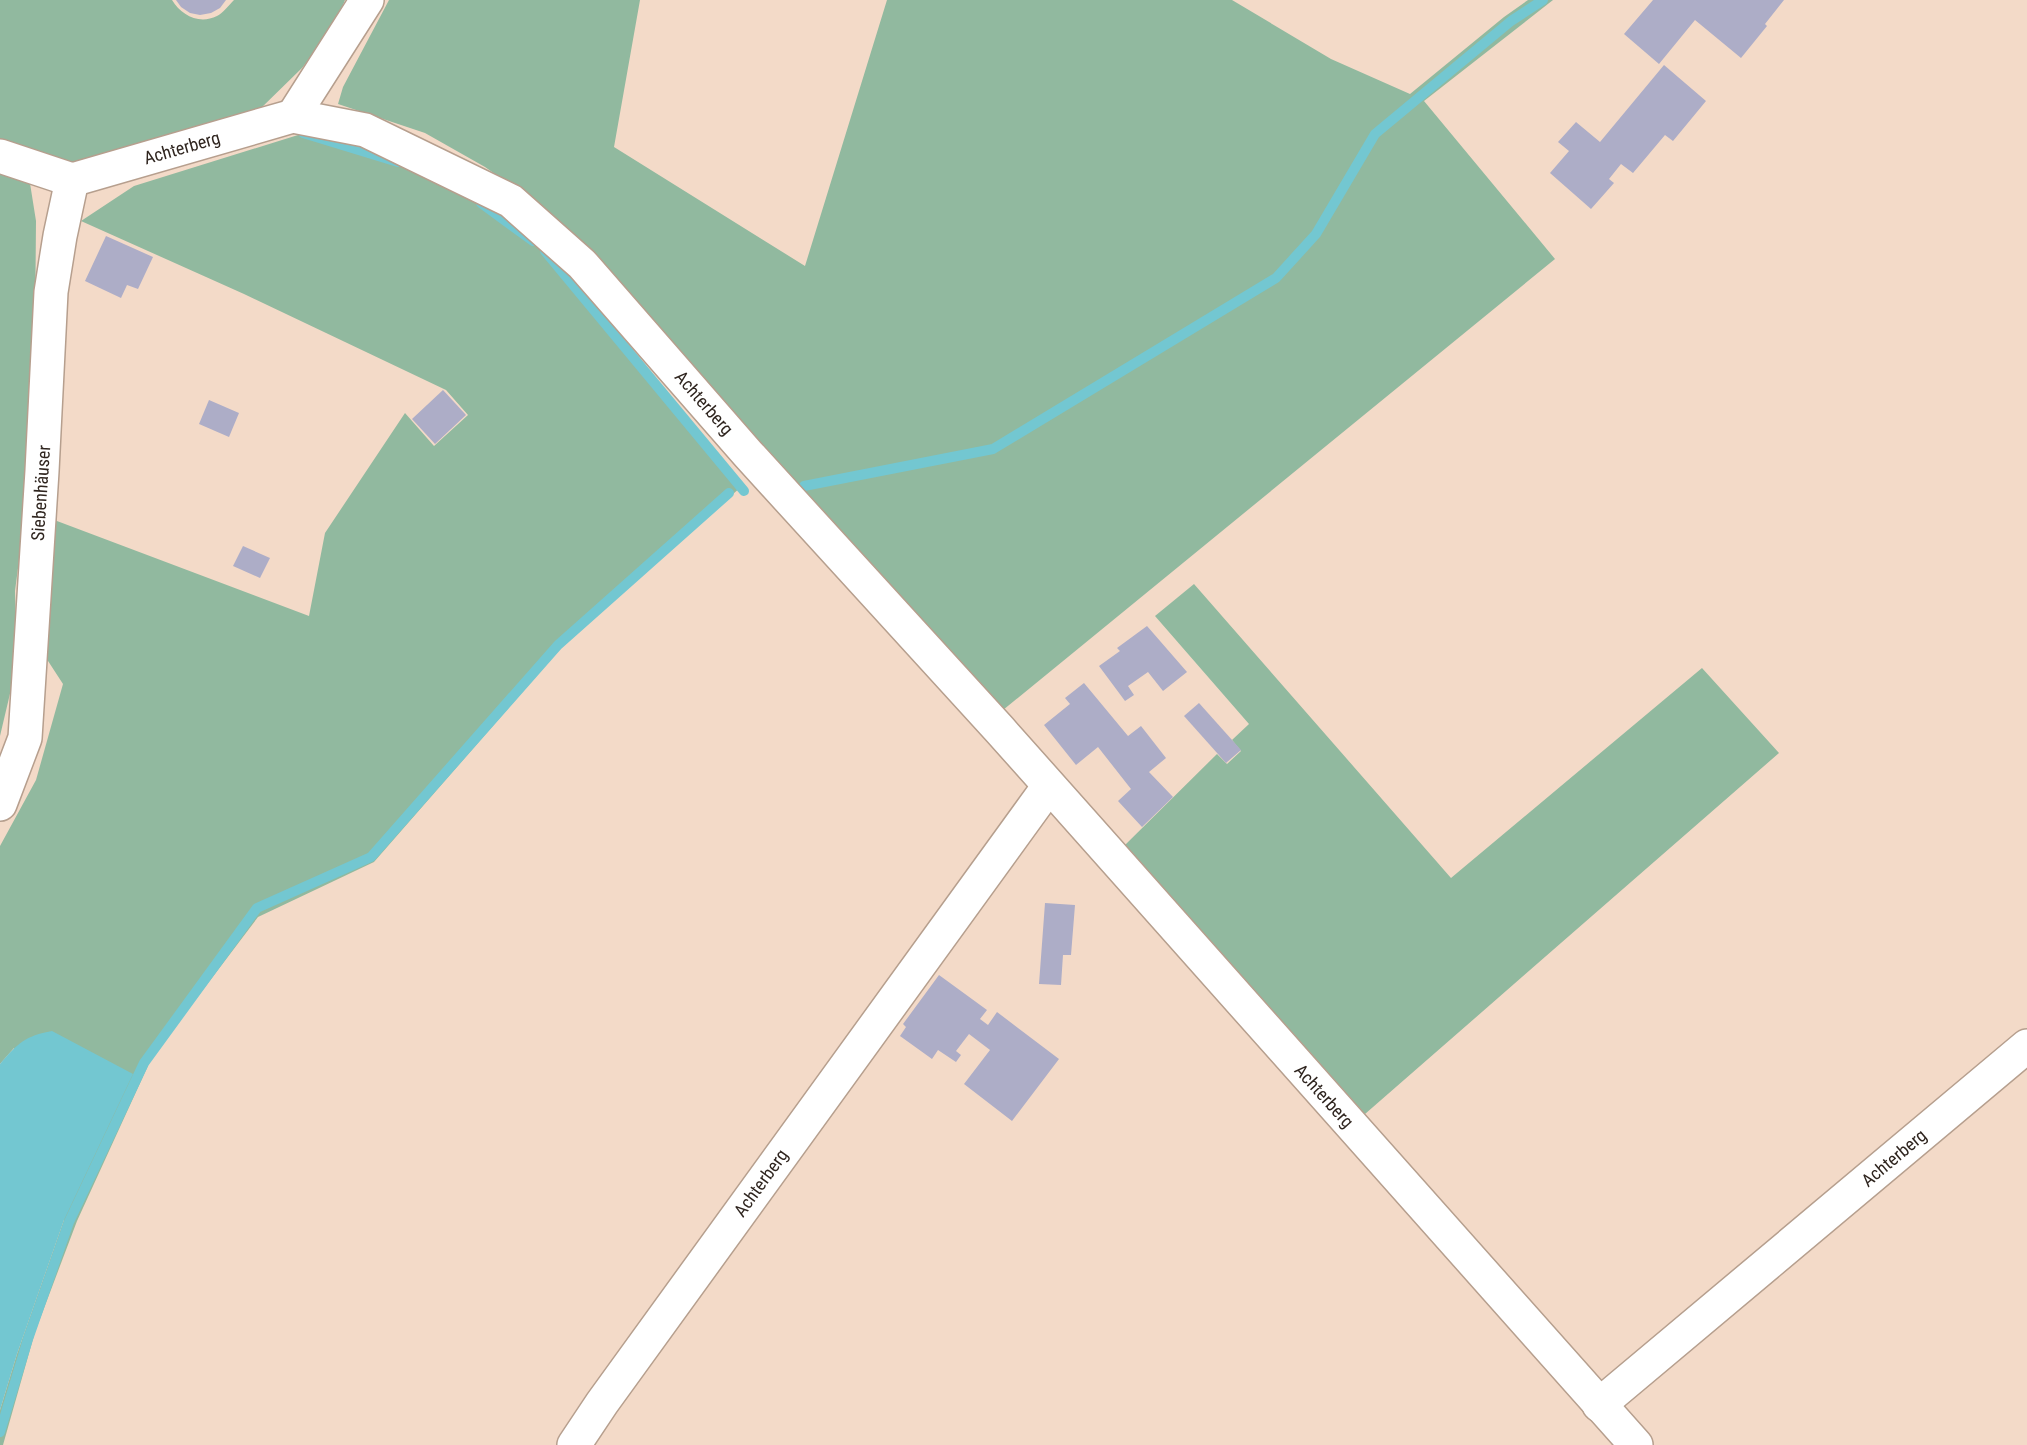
<svg xmlns="http://www.w3.org/2000/svg" width="2027" height="1445" font-family="'Roboto Condensed',sans-serif">
  <style>
    .green { fill: #91b99f }
    .water { fill: #73c7d1 }
    .lines { fill: none; stroke-linecap: round; stroke-linejoin: round }
    .stream { stroke: #73c7d1; stroke-width: 10 }
    .building { fill: #adadc7 }
    .minor-casing { stroke: #b69f8e; stroke-width: 36 }
    .minor { stroke: #fff; stroke-width: 33 }
    .labels { text-anchor: middle; stroke-width: 5; stroke-linejoin: round; paint-order: stroke }
    .street-label { font-size: 18px; fill: #2f251f; stroke: #fff }
  </style>
  <rect width="100%" height="100%" fill="#f3dac8"/>
  <g class="green">
    <path d="M0 0H172C181 15 199 25 217 16 223 13 229 5 234 0H345L334 28 302 68 257 112 73 162 55 160 0 143Z"/>
    <polygon points="389,0 640,0 614,147 805,266 887,0 1232,0 1331,59 1410,94 1504,17 1528,0 1553,0 1424,101 1555,259 1003,710 545,209 485,167 425,133 338,104 343,87"/>
    <polygon points="303,130 413,164 472,193 545,246 742,486 560,649 374,862 258,917 152,1057 77,1221 35,1332 3,1445 0,1445 0,1410 17,1354 64,1220 14,1048 0,1064 0,846 36,780 63,684 37,644 49,518 309,616 325,533 405,413 434,446 468,415 446,390 244,294 81,221 134,186 298,135"/>
    <polygon points="0,169 29,177 36,221 34,446 15,591 17,664 0,736"/>
    <polygon points="1194,584 1451,878 1702,668 1779,753 1365,1114 1125,845 1217,754 1227,764 1241,751 1232,740 1249,724 1155,616"/>
  </g>
  <path class="water" d="M52 1031 133 1074 64 1220 17 1354 0 1410V1064C18 1043 25 1036 52 1031Z"/>
  <g class="lines">
    <g class="stream">
      <polyline points="303,133 398,162"/>
      <polyline points="481,203 533,241"/>
      <polyline points="545,251 744,491"/>
      <polyline points="804,486 993,449 1276,278 1316,234 1375,134 1511,21 1543,0"/>
      <polyline points="0,1432 28,1339 69,1222 144,1063 257,908 371,857 558,645 729,493"/>
    </g>
  </g>
  <g class="building">
    <polygon points="176,0 226,0 220,8 211,13 200,15 190,13 181,7"/>
    <polygon points="1653,0 1784,0 1765,24 1767,26 1741,58 1695,20 1659,64 1624,34"/>
    <polygon points="1664,65 1706,101 1673,141 1665,135 1633,173 1621,164 1609,179 1614,183 1591,209 1550,173 1569,151 1558,142 1576,122 1600,142"/>
    <polygon points="106,236 153,257 138,289 127,285 121,298 85,281"/>
    <polygon points="443,390 466,415 435,444 412,419"/>
    <polygon points="209,400 239,413 229,437 199,424"/>
    <polygon points="243,546 270,558 260,578 233,566"/>
    <polygon points="1147,626 1187,672 1163,691 1148,672 1128,686 1134,695 1125,701 1099,666 1120,651 1117,648"/>
    <polygon points="1084,683 1128,736 1141,726 1166,758 1149,772 1173,797 1142,827 1118,801 1131,789 1098,747 1076,765 1044,725 1070,704 1065,698"/>
    <polygon points="1199,703 1241,750 1226,763 1184,716"/>
    <polygon points="1045,903 1075,905 1071,955 1063,955 1061,985 1039,984"/>
    <polygon points="939,975 987,1010 980,1019 988,1025 997,1012 1059,1059 1012,1121 964,1084 990,1050 969,1034 956,1051 961,1055 956,1062 938,1050 932,1059 900,1036 906,1027 903,1024"/>
  </g>
  <g class="lines">
    <defs>
      <g id="minor">
        <polyline points="293,116 367,0"/>
        <polyline points="0,156 72,180"/>
        <polyline points="72,180 293,116 365,130 511,201 582,264 748,454 1000,730 1636,1445"/>
        <polyline points="0,804 25,738 42,471 51,292 60,236 72,180"/>
        <polyline points="1599,1405 2027,1046"/>
        <polyline points="574,1445 602,1403 1049,786"/>
      </g>
    </defs>
    <use href="#minor" class="minor-casing"/>
    <use href="#minor" class="minor"/>
  </g>
  <g class="labels">
    <g class="street-label">
      <text transform="translate(182 148) rotate(-16)" y="6">Achterberg</text>
      <text transform="translate(704 403) rotate(49)" y="6">Achterberg</text>
      <text transform="translate(41 493) rotate(-86)" y="6">Siebenhäuser</text>
      <text transform="translate(1324 1096) rotate(48)" y="6">Achterberg</text>
      <text transform="translate(1894 1158) rotate(-40)" y="6">Achterberg</text>
      <text transform="translate(761 1183) rotate(-54)" y="6">Achterberg</text>
    </g>
  </g>
</svg>
